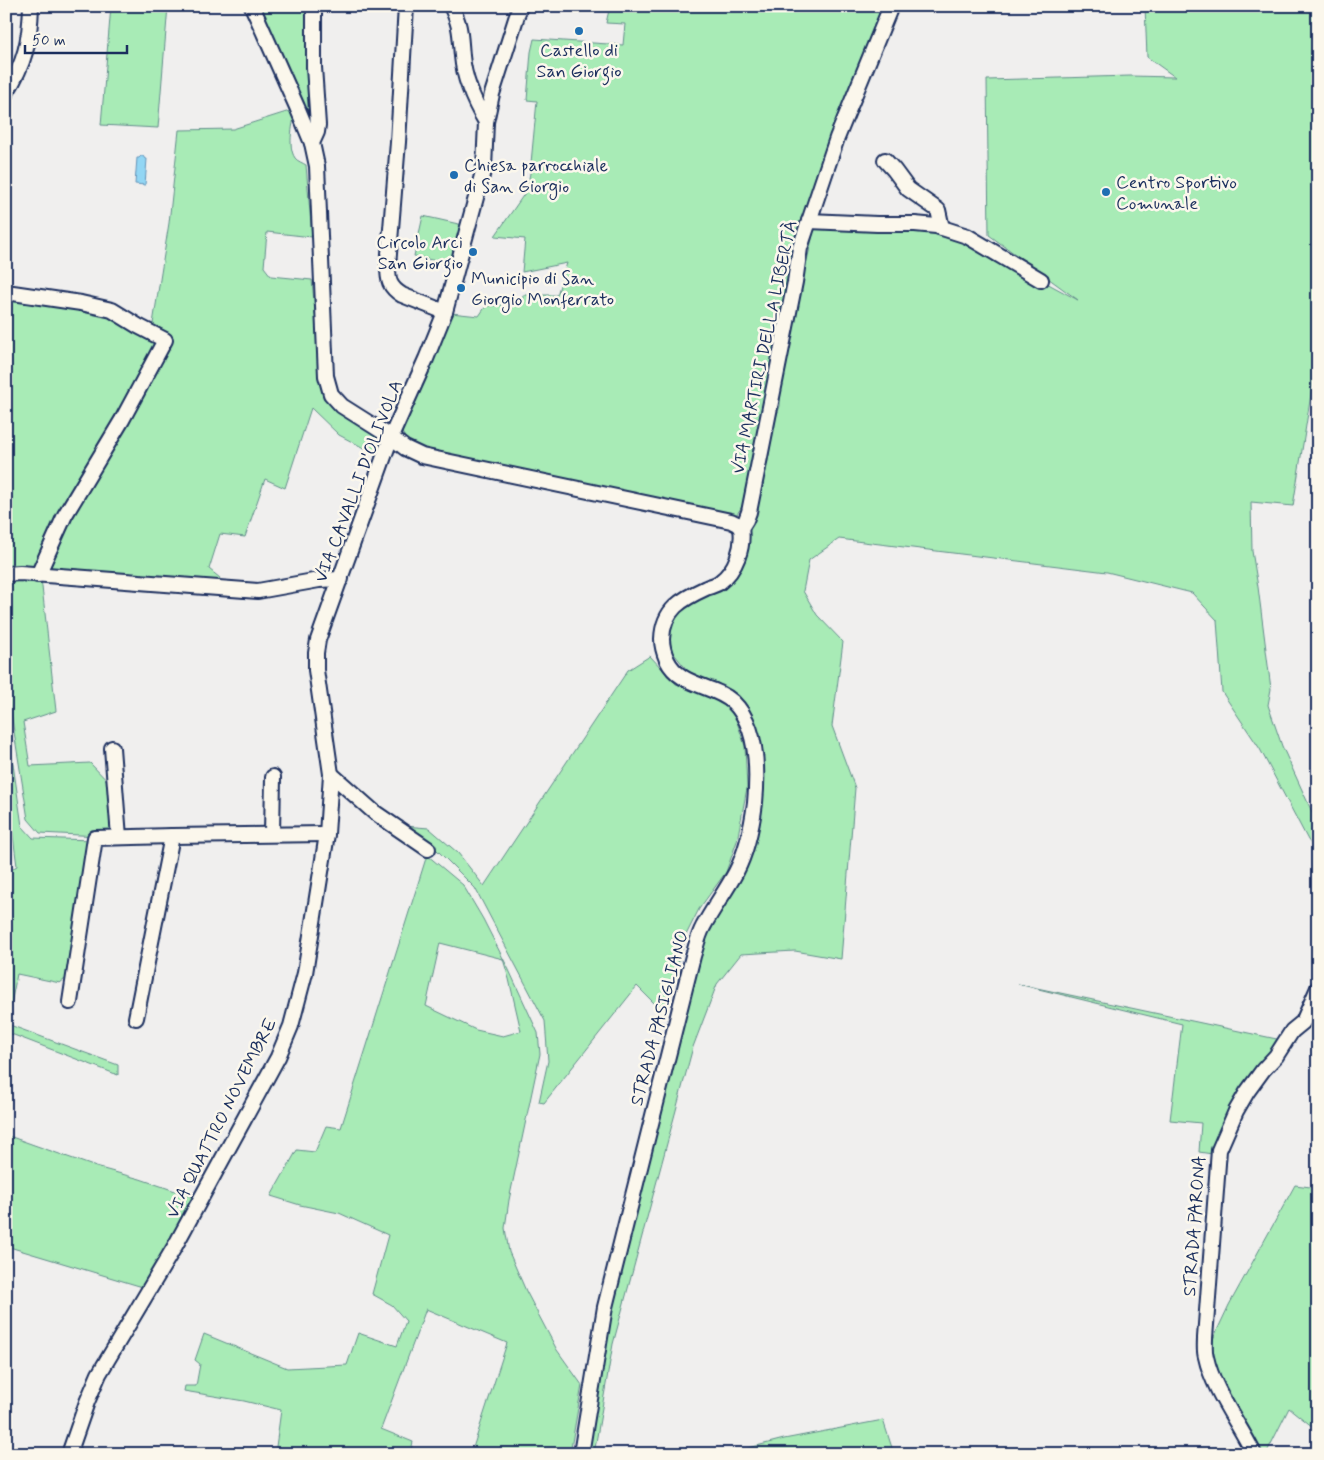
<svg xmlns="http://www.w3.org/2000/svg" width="1324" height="1460" font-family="Mynerve,sans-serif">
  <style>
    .green { fill: #a8ebb6; stroke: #628d8a; fill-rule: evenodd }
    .water { fill: #92d6f4; stroke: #6293b8 }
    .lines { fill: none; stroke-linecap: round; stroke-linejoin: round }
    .minor-casing { stroke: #1b2f5e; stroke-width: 18 }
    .minor { stroke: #fbf7ec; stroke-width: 14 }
    .poi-dot { fill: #1f6fb2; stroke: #fbf7ec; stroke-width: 2 }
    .labels { text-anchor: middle; stroke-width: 5; stroke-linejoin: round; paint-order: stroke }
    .poi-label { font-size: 18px; fill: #1b2f5e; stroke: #fbf7ec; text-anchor: start }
    .street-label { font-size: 18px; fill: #1b2f5e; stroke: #fbf7ec }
  </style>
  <rect width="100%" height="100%" fill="#f0efee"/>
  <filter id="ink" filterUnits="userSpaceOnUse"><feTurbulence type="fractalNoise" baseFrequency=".02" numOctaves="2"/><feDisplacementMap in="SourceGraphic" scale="10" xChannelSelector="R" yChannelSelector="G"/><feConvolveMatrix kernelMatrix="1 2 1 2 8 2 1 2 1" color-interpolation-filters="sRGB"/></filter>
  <g filter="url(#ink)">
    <g class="green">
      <polygon points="111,6 168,6 158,128 101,125"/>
      <polygon points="259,6 309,6 312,126"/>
      <polygon points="610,6 885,6 795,237 745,502 737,514 728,516 423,451 410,445 399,428 451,313 479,316 486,306 522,304 523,295 557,295 567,263 522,272 525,239 495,236 527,190 530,173 537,101 527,100 531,52 534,39 623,45 625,24 606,23"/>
      <polygon points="1145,6 1318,6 1318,351 1293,506 1251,502 1252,551 1258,587 1271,689 1268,705 1282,746 1318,825 1318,853 1308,840 1260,749 1222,692 1217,620 1192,593 1107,572 839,539 809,560 803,591 817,615 843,642 832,726 855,788 841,959 795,951 741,954 717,984 693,1047 613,1344 594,1454 586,1454 611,1309 697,958 710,922 735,882 761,772 725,689 687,670 671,650 670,625 682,610 700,597 731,582 740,563 753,512 757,484 766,472 774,423 780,406 780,377 815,226 915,224 982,247 992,261 1041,280 1078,300 989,235 987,80 1130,76 1175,77 1147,57"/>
      <path d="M296 109C293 122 287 146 295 158 297 161 303 163 306 165L312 237 267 232 264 267 271 276 312 280 322 389 331 403 346 418 386 443 379 456 339 435 311 408 285 488 265 479 245 537 220 534 209 569 220 578 216 584 6 575V294L81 303 152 330 169 223 179 130 233 129Z"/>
      <polygon points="423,216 463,225 449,264 414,256"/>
      <polygon points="6,577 41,578 56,711 23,722 30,766 90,763 113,787 119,837 40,833 28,819 6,682"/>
      <polygon points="650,656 676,684 718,698 735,716 745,746 747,788 737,841 726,872 699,909 686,935 664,1013 637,986 544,1103 539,1102 548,1061 545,1021 475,888 431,844 404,826 429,828 458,853 484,886 628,670"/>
      <polygon points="6,716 22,826 33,838 92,840 70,975 60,983 17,974 7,1024 118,1065 118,1075 6,1032 6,872 17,866 6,783"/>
      <path d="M427 855 463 885 483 919 509 970 538 1033 540 1054 509 1200 505 1228 509 1252 526 1291 557 1350 582 1385 570 1454H471L507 1343 426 1309 381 1429 413 1442 410 1454H275L281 1410 244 1401 184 1391 185 1386H196L200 1364 195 1360 204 1334 287 1368 347 1365 358 1333 397 1346 406 1321 392 1305 372 1294 388 1235 339 1213 300 1205 271 1196 297 1150 315 1152 326 1126 341 1128ZM440 943 503 959 509 979 521 1031 503 1036 476 1030 426 1006Z"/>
      <polygon points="1018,984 1286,1041 1212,1154 1199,1152 1201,1123 1170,1120 1182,1024"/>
      <polygon points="6,1135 96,1167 140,1179 196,1198 146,1288 6,1246"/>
      <polygon points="1295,1185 1318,1188 1318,1431 1289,1408 1266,1454 1254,1454 1205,1356 1229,1305"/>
      <polygon points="883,1420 894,1454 725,1454 784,1439"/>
    </g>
    <polygon class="water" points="141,156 143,156 145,159 147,159 145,185 135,184 137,158 139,158"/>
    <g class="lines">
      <defs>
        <g id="minor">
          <polyline points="252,6 297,107 312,143"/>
          <polyline points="314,6 314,67 318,125 317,132 312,143 317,166 326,376 331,394 342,406 391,437 405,448 422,456 731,521 737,524 741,528"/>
          <path d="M406 6 398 142 388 266C388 280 389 287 402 295L445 312"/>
          <path d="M451 6C461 26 460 34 462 56 464 79 474 102 486 122"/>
          <path d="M6 93C25 63 30 41 31 6"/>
          <polyline points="885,160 894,170 908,189 938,210 942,228"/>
          <polyline points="809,221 877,224 915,224 936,226 967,236 1041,280"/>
          <polyline points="6,292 81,303 112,310 138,326 165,340 122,420 65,515 38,575"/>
          <polyline points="741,528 746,520 749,512 795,282 800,248 837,138 891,6"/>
          <polyline points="6,574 20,573 258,591 319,580 341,579"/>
          <polyline points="112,748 119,837"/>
          <polyline points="331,774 374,812 428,849"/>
          <polyline points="272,834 273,777"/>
          <polyline points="70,1002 95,838 172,836"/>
          <polyline points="136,1018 172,836 327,834"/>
          <polyline points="69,1454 87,1402 99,1374 175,1246 278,1057 291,1026 305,973 327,834 331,774 316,670 316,653 318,640 391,437 426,359 445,312 484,168 486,122 492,94 520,6"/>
          <path d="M581 1454 605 1307 693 956C696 947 698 936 703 927 713 908 726 891 736 872 747 851 752 826 755 803 758 771 758 726 733 702 713 684 680 687 667 660 664 653 662 647 662 639 663 609 682 599 706 588 711 586 716 585 720 582 736 570 744 547 741 528"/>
          <path d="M1254 1454C1239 1423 1213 1390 1206 1357 1204 1351 1205 1344 1205 1338L1219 1150 1236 1111 1247 1092 1263 1070 1276 1056 1292 1031 1303 1022 1318 988"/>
        </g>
      </defs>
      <use href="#minor" class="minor-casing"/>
      <use href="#minor" class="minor"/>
    </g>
  </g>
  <g class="poi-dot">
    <circle cx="579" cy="31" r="5"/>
    <circle cx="454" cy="175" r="5"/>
    <circle cx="1106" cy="192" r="5"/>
    <circle cx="473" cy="252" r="5"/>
    <circle cx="461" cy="288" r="5"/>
  </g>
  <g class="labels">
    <g class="poi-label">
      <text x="579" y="56" text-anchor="middle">Castello di<tspan x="579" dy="21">San Giorgio</tspan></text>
      <text x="464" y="171">Chiesa parrocchiale<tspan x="464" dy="21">di San Giorgio</tspan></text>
      <text x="1116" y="188">Centro Sportivo<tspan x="1116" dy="21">Comunale</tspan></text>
      <text x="463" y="248" text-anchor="end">Circolo Arci<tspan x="463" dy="21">San Giorgio</tspan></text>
      <text x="471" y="284">Municipio di San<tspan x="471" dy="21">Giorgio Monferrato</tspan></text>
    </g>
    <g class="street-label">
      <text transform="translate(764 347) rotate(-78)" y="6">VIA MARTIRI DELLA LIBERTÀ</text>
      <text transform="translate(358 481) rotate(-69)" y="6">VIA CAVALLI D'OLIVOLA</text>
      <text transform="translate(659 1018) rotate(-75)" y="6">STRADA PASIGLIANO</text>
      <text transform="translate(221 1118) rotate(-63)" y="6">VIA QUATTRO NOVEMBRE</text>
      <text transform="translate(1194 1226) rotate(-86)" y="6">STRADA PARONA</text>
    </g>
  </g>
  <rect width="1324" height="1460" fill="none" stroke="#fbf7ec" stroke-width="25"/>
  <rect x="12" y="12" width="1299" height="1435" fill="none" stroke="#1b2f5e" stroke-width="2" filter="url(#ink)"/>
  <path d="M25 45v8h102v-8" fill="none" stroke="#1b2f5e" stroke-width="2.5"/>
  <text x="32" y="45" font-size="15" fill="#1b2f5e" stroke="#fbf7ec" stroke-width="4" paint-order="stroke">50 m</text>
</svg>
